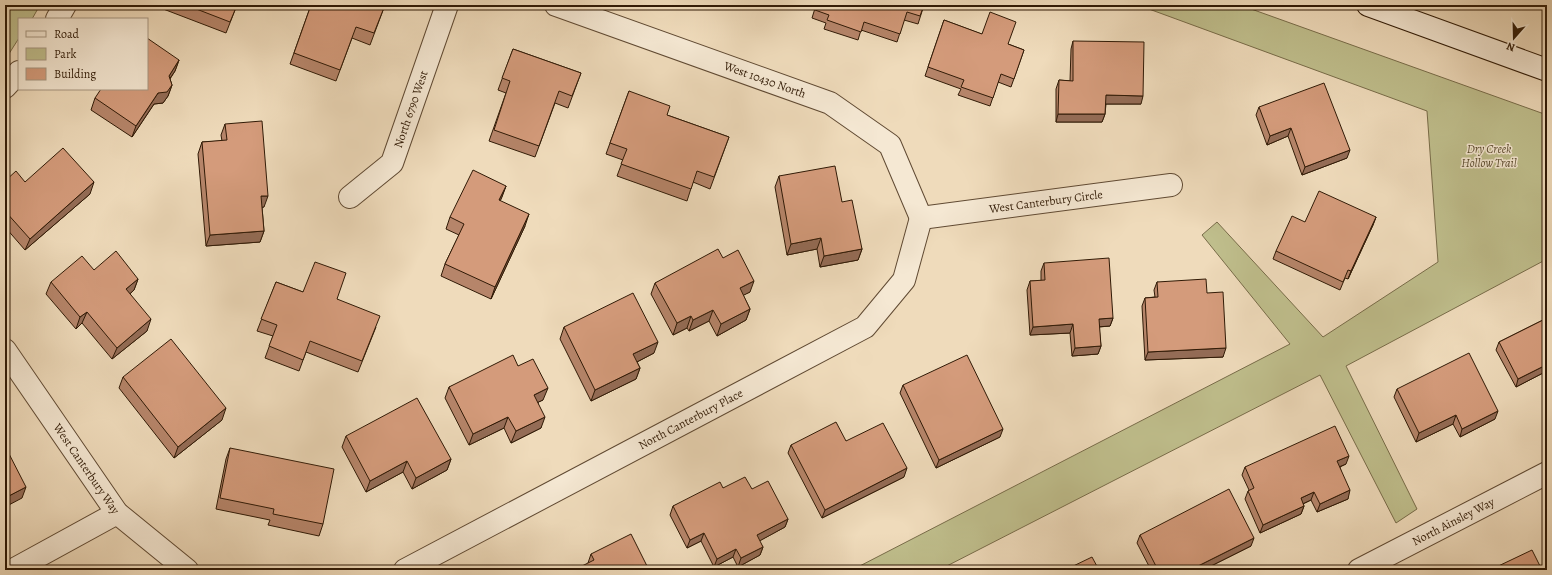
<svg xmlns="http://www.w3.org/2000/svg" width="1552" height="575" font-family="Alegreya,serif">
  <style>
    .green { fill: #bfbe8c; stroke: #786c49 }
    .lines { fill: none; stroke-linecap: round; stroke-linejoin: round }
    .street-casing { stroke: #604a33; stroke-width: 24 }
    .secondary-casing { stroke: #301a06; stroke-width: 24 }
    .street { stroke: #f5e8d3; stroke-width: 22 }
    .secondary { stroke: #f5e8d3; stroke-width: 22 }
    .wall { fill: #b6856a; stroke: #301a06 }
    .shaded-wall { fill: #946c56; stroke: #301a06 }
    .building { fill: #d49b7b; stroke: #301a06 }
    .labels { text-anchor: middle; stroke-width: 3; stroke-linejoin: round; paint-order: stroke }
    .street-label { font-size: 12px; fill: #301a06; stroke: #f5e8d3 }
    .park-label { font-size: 12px; font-style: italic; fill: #5b4b2e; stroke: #f5e8d3 }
  </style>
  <rect width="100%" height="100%" fill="#efdbbb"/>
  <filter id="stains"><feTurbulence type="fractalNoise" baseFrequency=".005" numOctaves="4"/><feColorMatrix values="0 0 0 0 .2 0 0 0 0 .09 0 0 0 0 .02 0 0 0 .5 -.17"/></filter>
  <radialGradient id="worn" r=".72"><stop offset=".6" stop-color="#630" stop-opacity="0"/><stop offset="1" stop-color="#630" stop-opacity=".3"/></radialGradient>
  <g class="green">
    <polygon points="5,5 40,5 32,19 19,19 19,38 5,60"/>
    <polygon points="1138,5 1240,5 1547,115 1547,259 1346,366 1417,509 1396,523 1320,375 939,570 852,570 1290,344 1202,235 1217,222 1323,337 1438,262 1427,111"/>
  </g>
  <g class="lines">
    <defs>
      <g id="street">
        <path id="s1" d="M556 5 830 103 890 145 921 218"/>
        <polyline points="57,19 65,5"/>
        <polyline points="5,87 19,72"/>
        <path id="s2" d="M350 197 392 163 447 5"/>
        <path id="s3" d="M921 218 1171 185"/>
        <path id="s4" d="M5 350 117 513 187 570"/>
        <polyline points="13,570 117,513"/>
        <path id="s5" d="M405 570 865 327 904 280 921 218"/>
        <path id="s6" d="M1359 570 1547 473"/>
      </g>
      <polyline id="secondary" points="1368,5 1547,70"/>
    </defs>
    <use href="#street" class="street-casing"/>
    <use href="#secondary" class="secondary-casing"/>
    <use href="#street" class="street"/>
    <use href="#secondary" class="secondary"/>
  </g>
  <g class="wall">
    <polygon points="159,5 237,5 226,33 158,7"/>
    <polygon points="311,5 339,7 385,5 370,45 352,38 336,81 290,64"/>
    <polygon points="816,5 924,5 918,24 904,20 897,42 861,30 858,40 824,29 826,23 812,18"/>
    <polygon points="944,20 1024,50 1011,87 998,82 990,106 958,95 961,89 925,76"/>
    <polygon points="1073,41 1141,104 1106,104 1105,114 1102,122 1056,122 1056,89 1059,80 1070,81 1071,49"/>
    <polygon points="513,49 581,73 568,108 555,103 535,157 489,141 506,93 498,90"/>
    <polygon points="179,60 175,71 170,79 172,85 168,96 163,103 154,104 132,137 91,110 95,98"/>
    <polygon points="629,91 667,115 729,137 710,189 693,182 687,201 617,176 623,160 606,154"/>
    <polygon points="1259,107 1347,158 1302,175 1288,136 1267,145 1256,115"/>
    <polygon points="225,124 264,207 262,207 264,231 260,242 206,246 198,154 202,142 222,141 221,135"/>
    <polygon points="779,176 842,202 862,249 858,260 820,267 817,249 787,255 775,187"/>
    <polygon points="5,181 25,182 90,194 25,250 5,227"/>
    <polygon points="506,186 500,201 525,226 491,299 441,276 445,264 459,235 446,229 450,217"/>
    <polygon points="1376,217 1373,225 1348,279 1345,278 1340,290 1273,259 1276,251"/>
    <polygon points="723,258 750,292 743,295 750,309 746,320 717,336 709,321 689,331 687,328 673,335 651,294 655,283"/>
    <polygon points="1044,263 1113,318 1110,326 1099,327 1101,346 1098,354 1072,356 1070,333 1030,335 1027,290 1030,281 1041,281 1041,271"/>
    <polygon points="94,270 138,279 134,290 130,294 147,331 112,359 82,323 76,329 46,294 51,282"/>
    <polygon points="276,282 303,292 337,299 376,327 358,372 306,352 299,371 265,358 273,336 257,331"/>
    <polygon points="1157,282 1207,293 1223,357 1145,360 1142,306 1145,298 1155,297 1154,290"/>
    <polygon points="1547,318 1547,380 1543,373 1516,387 1496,350 1499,342"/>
    <polygon points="564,327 654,353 637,362 640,368 636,379 591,401 560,339"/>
    <polygon points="518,366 543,400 538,402 541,428 511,443 504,428 469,445 445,398 449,387"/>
    <polygon points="123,377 222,420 174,458 119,388"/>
    <polygon points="903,385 1000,437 936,468 900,393"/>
    <polygon points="1397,389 1495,419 1460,437 1453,424 1416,442 1394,397"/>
    <polygon points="346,436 451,459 447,470 412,489 403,472 366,492 342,447"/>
    <polygon points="846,441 904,477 822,518 788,453 791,445"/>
    <polygon points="230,448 323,524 319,536 268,525 270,520 216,509 226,459"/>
    <polygon points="1346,464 1340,467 1348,499 1317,512 1311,500 1303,504 1304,506 1301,514 1260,533 1245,499 1248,491 1249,490 1242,475 1245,467"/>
    <polygon points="723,488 752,489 788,519 785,527 759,541 763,547 760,555 738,567 733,557 714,567 701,541 687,548 670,515 673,506"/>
    <polygon points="1140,535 1251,546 1203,570 1151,570 1137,543"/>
    <polygon points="591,554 649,570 588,563"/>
  </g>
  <g class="shaded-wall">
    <polygon points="179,60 175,71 164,87 169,76"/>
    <polygon points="172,85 168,96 163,103 154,104 132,137 136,126 158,93"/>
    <polygon points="1106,95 1143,96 1141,104 1103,104"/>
    <polygon points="1058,114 1105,114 1102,122 1056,122"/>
    <polygon points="1291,128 1288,136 1267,145 1270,136"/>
    <polygon points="1350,150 1347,158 1302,175 1305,167"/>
    <polygon points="94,182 90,194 25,250 30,239"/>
    <polygon points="506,186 502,197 495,212 499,200"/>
    <polygon points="261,196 268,196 264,207 257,208"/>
    <polygon points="529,214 525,226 491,299 495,287"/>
    <polygon points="1376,217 1373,225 1348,279 1351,271"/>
    <polygon points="264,231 260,242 206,246 210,235"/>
    <polygon points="821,238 817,249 787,255 791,244"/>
    <polygon points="862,249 858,260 820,267 824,256"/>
    <polygon points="138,279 134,290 122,301 126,289"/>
    <polygon points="754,281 750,292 736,299 740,288"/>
    <polygon points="750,309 746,320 717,336 721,324"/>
    <polygon points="713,310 709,321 689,331 693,320"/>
    <polygon points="87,312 82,323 76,329 80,317"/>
    <polygon points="691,316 687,328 673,335 677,323"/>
    <polygon points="1113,318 1110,326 1096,327 1099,319"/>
    <polygon points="151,319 147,331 112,359 117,348"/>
    <polygon points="1073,324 1070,333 1030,335 1033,327"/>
    <polygon points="658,342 654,353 629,366 633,354"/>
    <polygon points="1101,346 1098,354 1072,356 1075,348"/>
    <polygon points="1226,348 1223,357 1145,360 1148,352"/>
    <polygon points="1546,365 1543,373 1516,387 1518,379"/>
    <polygon points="640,368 636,379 591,401 595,390"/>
    <polygon points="548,388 543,400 530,406 534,395"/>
    <polygon points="226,408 222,420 174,458 178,447"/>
    <polygon points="1498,411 1495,419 1460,437 1462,429"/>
    <polygon points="1456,415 1453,424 1416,442 1419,433"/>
    <polygon points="508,417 504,428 469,445 473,434"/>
    <polygon points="545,417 541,428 511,443 516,431"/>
    <polygon points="1003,429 1000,437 936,468 939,460"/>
    <polygon points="1349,456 1346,464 1334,469 1337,461"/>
    <polygon points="451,459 447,470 412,489 416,478"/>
    <polygon points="407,461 403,472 366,492 370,481"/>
    <polygon points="907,468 904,477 822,518 825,510"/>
    <polygon points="26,487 22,498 5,507 5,498"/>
    <polygon points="1350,490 1348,499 1317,512 1320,504"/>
    <polygon points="1314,492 1311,500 1298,506 1301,498"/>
    <polygon points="1304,506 1301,514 1260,533 1263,525"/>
    <polygon points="788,519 785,527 754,544 757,535"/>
    <polygon points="704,533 701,541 687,548 690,540"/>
    <polygon points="1254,538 1251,546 1203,570 1190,570"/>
    <polygon points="763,547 760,555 738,567 741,558"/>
    <polygon points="736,549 733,557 714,567 717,559"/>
  </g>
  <g class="building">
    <polygon points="186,5 237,5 230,22"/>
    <polygon points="311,5 332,5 339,7 340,5 385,5 374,33 356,27 340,70 294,53"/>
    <polygon points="816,5 924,5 920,16 907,12 900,34 864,22 861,32 827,20 829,15 815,10"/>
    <polygon points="990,12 1016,22 1008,44 1024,50 1014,79 1001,74 993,98 961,87 964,80 928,67 944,20 982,34"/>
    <polygon points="147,38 179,60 169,76 172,85 167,92 158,93 136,126 95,98 101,89 147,89"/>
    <polygon points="1073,41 1144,42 1143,96 1106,95 1105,114 1058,114 1059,80 1073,81"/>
    <polygon points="513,49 581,73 572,96 559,91 539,146 494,130 510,81 502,78"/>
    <polygon points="1324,83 1350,150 1305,167 1291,128 1270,136 1259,107"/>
    <polygon points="629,91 670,106 667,115 729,137 714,177 697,171 691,189 621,164 627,149 610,143"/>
    <polygon points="262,121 268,196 261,196 264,231 210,235 202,142 227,140 225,124"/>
    <polygon points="63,148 94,182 30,239 5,211 5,181 16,171 25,182"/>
    <polygon points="835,166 842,202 852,200 862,249 824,256 821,238 791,244 779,176"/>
    <polygon points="473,170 506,186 499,200 529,214 495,287 445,264 464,224 450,217"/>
    <polygon points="1319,191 1376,217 1351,271 1348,270 1343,282 1276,251 1292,216 1305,222"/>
    <polygon points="718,249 723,258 738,250 754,281 740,288 750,309 721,324 713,310 693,320 691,316 677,323 655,283"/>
    <polygon points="116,251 138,279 126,289 151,319 117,348 87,312 80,317 51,282 82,256 94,270"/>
    <polygon points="1109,258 1113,318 1099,319 1101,346 1075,348 1073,324 1033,327 1030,281 1045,280 1044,263"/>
    <polygon points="315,262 346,273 337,299 380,316 362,361 310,341 303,360 269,346 277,325 261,319 276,282 303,292"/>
    <polygon points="1206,279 1207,293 1223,292 1226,348 1148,352 1145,298 1158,297 1157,282"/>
    <polygon points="633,293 658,342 633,354 640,368 595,390 564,327"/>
    <polygon points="1547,318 1547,366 1546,365 1518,379 1499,342"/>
    <polygon points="171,339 226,408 178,447 123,377"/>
    <polygon points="1469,353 1498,411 1462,429 1456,415 1419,433 1397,389"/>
    <polygon points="513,355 518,366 533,359 548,388 534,395 545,417 516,431 508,417 473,434 449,387"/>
    <polygon points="967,355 1003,429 939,460 903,385"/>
    <polygon points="417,398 451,459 416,478 407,461 370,481 346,436"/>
    <polygon points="836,422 846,441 883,423 907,468 825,510 791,445"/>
    <polygon points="1335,426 1349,456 1337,461 1350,490 1320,504 1314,492 1301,498 1304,506 1263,525 1248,491 1254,488 1245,467"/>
    <polygon points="5,446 26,487 5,498"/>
    <polygon points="230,448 334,469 323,524 273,514 274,509 220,498"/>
    <polygon points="745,477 752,489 768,481 788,519 757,535 763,547 741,558 736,549 717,559 704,533 690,540 673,506 720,482 723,488"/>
    <polygon points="1229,489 1254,538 1190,570 1158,570 1140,535"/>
    <polygon points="631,534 649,570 574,570 594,560 591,554"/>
    <polygon points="1532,550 1542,570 1490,570"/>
    <polygon points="1092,557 1099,570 1065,570"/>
  </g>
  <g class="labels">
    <g class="street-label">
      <text dy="4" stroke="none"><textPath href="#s1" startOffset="222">West 10430 North</textPath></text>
      <text dy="4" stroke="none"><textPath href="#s2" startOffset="111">North 6790 West</textPath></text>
      <text dy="4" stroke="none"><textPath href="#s3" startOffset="126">West Canterbury Circle</textPath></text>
      <text dy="4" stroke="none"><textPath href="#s5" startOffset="323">North Canterbury Place</textPath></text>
      <text dy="4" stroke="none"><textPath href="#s4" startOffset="144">West Canterbury Way</textPath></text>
      <text dy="4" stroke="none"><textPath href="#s6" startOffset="106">North Ainsley Way</textPath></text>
    </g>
    <g class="park-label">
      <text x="1489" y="153">Dry Creek<tspan x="1489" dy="14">Hollow Trail</tspan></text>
    </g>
  </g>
  <rect width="1552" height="575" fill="none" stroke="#efdbbb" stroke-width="20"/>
  <rect x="6" y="6" width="1540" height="563" fill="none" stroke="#301a06" stroke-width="2"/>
  <rect x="10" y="10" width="1532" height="555" fill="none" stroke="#301a06"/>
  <rect x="18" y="18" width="130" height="72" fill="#f5e8d3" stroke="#a69681"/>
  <rect x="26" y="31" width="20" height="6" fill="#f5e8d3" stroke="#a69681"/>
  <text x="54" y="38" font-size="12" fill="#301a06">Road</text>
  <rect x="26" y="48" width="20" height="12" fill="#bfbe8c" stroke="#a69681"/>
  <text x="54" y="58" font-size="12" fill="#301a06">Park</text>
  <rect x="26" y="68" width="20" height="12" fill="#d49b7b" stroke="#a69681"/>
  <text x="54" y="78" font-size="12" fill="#301a06">Building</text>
  <g transform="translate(1514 38) rotate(200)" stroke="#f5e8d3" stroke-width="3" paint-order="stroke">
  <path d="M0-3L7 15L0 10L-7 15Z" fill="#301a06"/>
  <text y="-6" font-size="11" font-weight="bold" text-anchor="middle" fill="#301a06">N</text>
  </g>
  <rect width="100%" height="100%" filter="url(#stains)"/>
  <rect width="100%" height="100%" fill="url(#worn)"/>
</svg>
